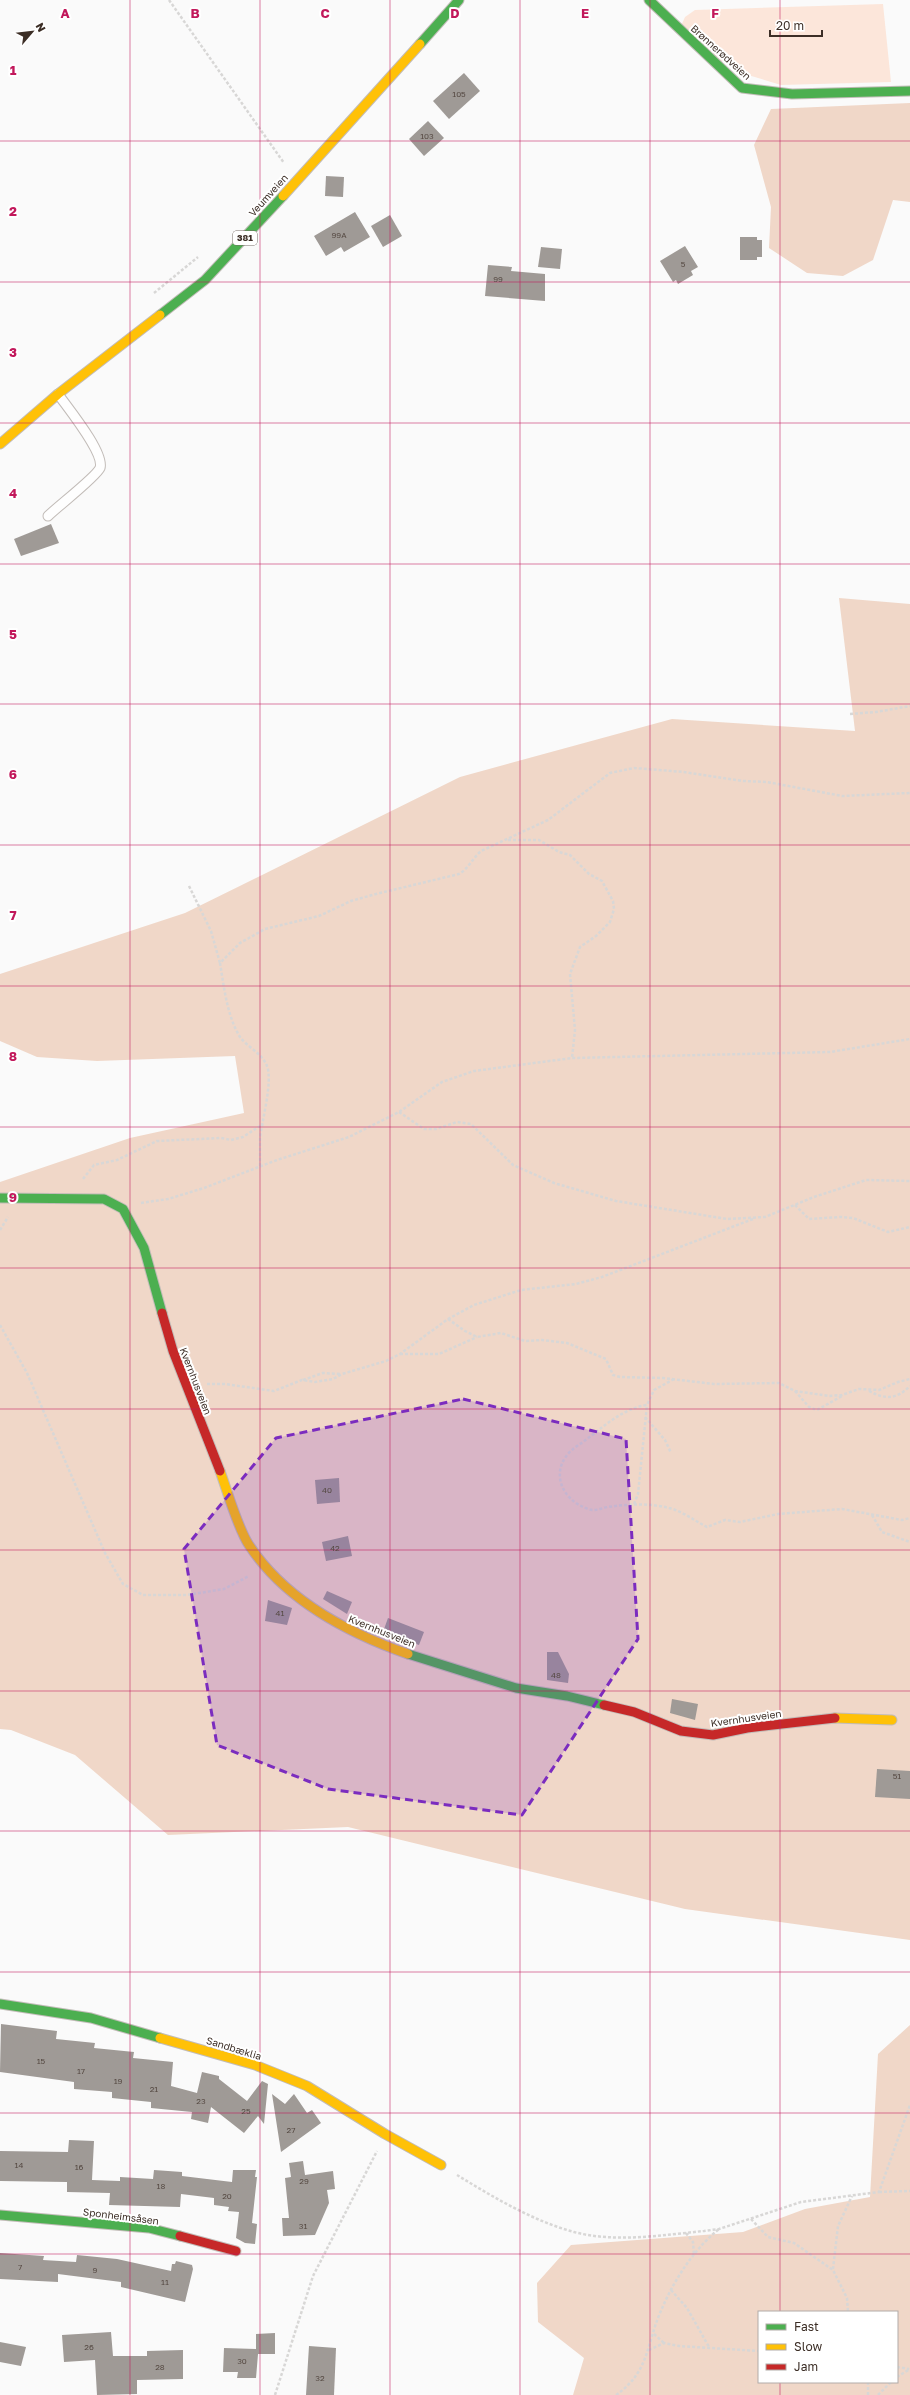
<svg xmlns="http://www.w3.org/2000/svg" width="910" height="2395" font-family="'Golos Text',sans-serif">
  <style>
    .green { fill: #fce6da }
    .forest { fill: #f0d7c8; fill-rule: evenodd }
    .building { fill: #9f9a96 }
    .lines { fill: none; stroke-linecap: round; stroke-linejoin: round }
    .lane-casing { stroke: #c2bcb8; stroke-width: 11 }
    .fast-casing { stroke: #c2bcb8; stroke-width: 11 }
    .slow-casing { stroke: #c2bcb8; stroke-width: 11 }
    .jam-casing { stroke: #c2bcb8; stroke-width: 11 }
    .path { stroke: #d8d7d6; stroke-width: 2.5; stroke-dasharray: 3 2; stroke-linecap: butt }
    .lane { stroke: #fefefe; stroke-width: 9 }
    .fast { stroke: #4caf50; stroke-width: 9 }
    .slow { stroke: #ffc107; stroke-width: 9 }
    .jam { stroke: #c62828; stroke-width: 9 }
    .marked { fill: #7b2cbf; fill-opacity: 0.2; stroke: #7b2cbf; stroke-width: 3; stroke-dasharray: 8 5; stroke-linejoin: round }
    .grid { fill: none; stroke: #c2185b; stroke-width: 1; stroke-opacity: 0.55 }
    .labels { text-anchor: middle; stroke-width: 4; stroke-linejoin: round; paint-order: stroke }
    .number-label { font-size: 8px; fill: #554942 }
    .shield { fill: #fff; stroke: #766d67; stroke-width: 1 }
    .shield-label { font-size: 9px; font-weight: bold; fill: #3c2e26 }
    .street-label { font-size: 10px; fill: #3c2e26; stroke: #fff }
    .grid-label { font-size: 13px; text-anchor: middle; font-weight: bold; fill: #c2185b; stroke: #fff; stroke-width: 4; stroke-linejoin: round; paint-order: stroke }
  </style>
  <rect width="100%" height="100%" fill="#fafafa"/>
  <polygon class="green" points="883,4 891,82 781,85 748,75 718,59 681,26 685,17 695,10"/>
  <g class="forest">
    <polygon points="910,103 910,202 893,200 873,260 843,276 807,273 769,248 771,207 754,145 771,109"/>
    <polygon points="839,598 910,604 910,1940 685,1909 348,1827 168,1835 75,1755 11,1730 0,1729 0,1182 130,1138 244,1113 235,1056 97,1061 37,1057 0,1041 0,974 185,913 460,777 672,719 855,731"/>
    <path d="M910 2025V2395H573L584 2358 538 2322 537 2283 571 2245 743 2232 805 2209 870 2197 878 2054ZM759 2312H897V2382H759Z"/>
  </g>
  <g class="building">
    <polygon points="464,73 480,91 449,119 433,101"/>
    <polygon points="428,121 444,138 424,156 409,139"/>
    <polygon points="326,176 344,177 343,197 325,196"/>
    <polygon points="355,212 370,237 344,252 341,247 326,256 314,236"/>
    <polygon points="390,215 402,236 383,247 371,226"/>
    <polygon points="740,237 757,237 757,240 762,240 762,257 757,257 757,260 740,260"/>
    <polygon points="685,246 698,267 691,271 693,275 678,284 676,280 673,282 660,261"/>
    <polygon points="541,247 562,249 560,269 538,267"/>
    <polygon points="488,265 512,267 511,271 545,274 545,301 485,296"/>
    <polygon points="51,524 59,543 21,556 14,539"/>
    <polygon points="339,1478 340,1502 317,1504 315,1480"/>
    <polygon points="348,1536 352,1556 326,1561 322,1542"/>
    <polygon points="327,1591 352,1602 347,1614 323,1599"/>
    <polygon points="268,1600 292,1608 287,1625 265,1621"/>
    <polygon points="388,1618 424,1632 419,1645 383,1632"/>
    <polygon points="547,1652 558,1652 569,1674 568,1683 547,1680"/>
    <polygon points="672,1699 698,1704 695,1720 670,1713"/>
    <polygon points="877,1769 910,1771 910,1799 875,1797"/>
    <polygon points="1,2024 57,2031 56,2039 95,2043 94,2048 134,2052 133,2058 173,2062 171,2086 197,2093 202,2072 219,2076 219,2079 247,2101 262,2081 268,2084 264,2124 258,2116 244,2133 211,2107 208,2123 191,2119 192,2112 151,2108 151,2102 112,2098 112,2092 74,2089 74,2082 0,2072"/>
    <polygon points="272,2094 285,2104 294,2094 307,2113 312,2110 321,2123 281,2152"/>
    <polygon points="69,2140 94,2141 92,2180 120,2181 120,2177 153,2179 154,2170 182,2172 182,2176 232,2182 233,2170 256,2170 255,2177 257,2177 252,2223 257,2224 255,2244 245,2243 236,2238 239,2212 228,2211 229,2207 214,2205 214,2198 181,2194 180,2207 109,2205 110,2193 67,2192 67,2182 0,2181 0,2151 68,2152"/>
    <polygon points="303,2161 305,2175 333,2171 335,2189 327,2190 329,2203 315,2235 283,2236 282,2218 289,2218 285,2178 291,2177 289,2163"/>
    <polygon points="0,2253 44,2256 43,2260 76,2262 77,2255 117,2259 171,2271 172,2264 175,2264 176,2261 192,2265 193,2269 185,2302 121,2287 121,2282 58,2274 58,2282 0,2279"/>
    <polygon points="111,2332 113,2356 147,2356 147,2351 183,2350 183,2379 137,2380 137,2394 97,2395 95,2360 64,2362 62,2335"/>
    <polygon points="275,2333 275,2354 258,2354 256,2378 237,2378 238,2372 223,2372 224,2348 256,2349 256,2334"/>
    <polygon points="0,2342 26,2347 21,2366 0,2362"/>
    <polygon points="309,2346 336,2348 334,2395 306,2395"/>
  </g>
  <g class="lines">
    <defs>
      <path id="lane" d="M48 516C57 507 96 477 100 468 105 453 67 407 58 394"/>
      <g id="fast">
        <polyline points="649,0 742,88 792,94 910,91"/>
        <polyline points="420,44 459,0"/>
        <polyline points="160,315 205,280 283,196"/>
        <polyline points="0,1198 104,1199 123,1209 144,1248 162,1313"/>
        <polyline points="408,1654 516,1688 567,1696 604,1705"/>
        <polyline points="0,2004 91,2018 160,2038"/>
        <polyline points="0,2215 149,2228 180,2236"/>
      </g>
      <g id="slow">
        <polyline points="283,196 420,44"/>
        <polyline points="0,444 58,394 160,315"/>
        <path d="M220 1471C227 1490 238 1529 249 1545 285 1600 348 1633 408 1654"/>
        <polyline points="835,1718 892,1720"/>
        <polyline points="160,2038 255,2065 307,2086 385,2134 441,2165"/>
      </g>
      <g id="jam">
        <polyline points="162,1313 173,1351 220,1471"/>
        <polyline points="604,1705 634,1712 681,1731 713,1735 747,1728 835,1718"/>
        <polyline points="180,2236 236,2251"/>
      </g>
    </defs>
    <use href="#lane" class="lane-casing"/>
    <use href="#fast" class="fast-casing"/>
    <use href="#slow" class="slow-casing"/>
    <use href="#jam" class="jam-casing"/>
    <g class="path">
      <polyline points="169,0 284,163"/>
      <polyline points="154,293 198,257"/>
      <polyline points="850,714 876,712 910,706"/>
      <polyline points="508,840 539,840 559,852 570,855 589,874 602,881 613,901 614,909 610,922 596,936 580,947 570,974 575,1030 572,1058"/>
      <polyline points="189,886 211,931 220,963"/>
      <polyline points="399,1112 424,1129 436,1129 457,1122 471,1124 513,1165 554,1183 616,1201 727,1219 765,1217 814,1197 866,1180 910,1181"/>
      <path d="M260 1166C260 1157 260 1147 260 1138 262 1121 273 1081 267 1066 262 1053 247 1047 240 1037 227 1016 224 987 220 963L240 943 265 929 319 916 351 901 376 894 459 874C468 869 473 858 481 851L548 820 610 773 634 768 684 772 743 781 767 782 842 796 910 793"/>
      <polyline points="83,1179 94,1165 117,1160 157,1141 221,1138 231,1140 243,1137 263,1124"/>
      <polyline points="141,1203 168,1199 204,1188 277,1160 349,1137 399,1112 442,1082 474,1071 572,1058 830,1052 910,1039"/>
      <polyline points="795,1205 809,1219 841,1217 853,1218 888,1232 910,1227"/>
      <polyline points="0,1230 8,1217"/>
      <polyline points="448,1319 465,1331 477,1337 501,1333 525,1341 542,1340 567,1343 606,1359 613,1375 620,1377 663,1378 714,1384 779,1383 795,1391 829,1396 842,1395 859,1389 879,1390 898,1382 910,1379"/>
      <polyline points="0,1325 27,1373 105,1553 123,1584 143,1595 187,1595 224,1589 249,1576"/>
      <polyline points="400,1354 439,1354 477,1337"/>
      <path d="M674 1379 654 1390 647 1405C619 1409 600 1431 577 1446 549 1465 557 1498 588 1509 595 1512 601 1508 608 1507 628 1504 650 1503 669 1508 682 1511 695 1521 707 1527L725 1520 740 1522 778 1514 842 1509 902 1520 910 1518"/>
      <polyline points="303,1380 323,1373 341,1374"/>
      <polyline points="207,1384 225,1384 274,1391 302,1380 315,1382 333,1379 342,1374 386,1361 400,1354 448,1319 474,1305 521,1290 576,1284 602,1277 753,1219"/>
      <polyline points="795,1391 809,1407 817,1410 842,1396"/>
      <path d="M869 1391C886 1400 897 1399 910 1386"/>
      <polyline points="645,1417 665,1440 671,1453"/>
      <polyline points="634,1504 638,1494 647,1405"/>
      <polyline points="872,1515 882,1532 910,1542"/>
      <path d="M457 2175C493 2197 533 2221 574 2232 615 2243 663 2235 704 2231L719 2229 801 2202 879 2192 910 2105"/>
      <polyline points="879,2192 910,2191"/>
      <polyline points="751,2219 768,2237 794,2243 833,2270 847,2298 848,2312"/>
      <polyline points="686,2233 693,2242 694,2255"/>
      <polyline points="833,2269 838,2226 852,2196"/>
      <polyline points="671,2290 687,2308 709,2347"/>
      <polyline points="654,2334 664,2343"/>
      <polyline points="649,2350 664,2343 679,2346 759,2351"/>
      <polyline points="897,2367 909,2369"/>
      <polyline points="897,2377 910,2369"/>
      <polyline points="868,2382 868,2395"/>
      <polyline points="275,2395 313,2276 377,2151"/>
      <path d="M616 2395C649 2372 646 2346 660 2313 673 2282 692 2251 719 2229"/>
      <polyline points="878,2395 891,2382"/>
    </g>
    <use href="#lane" class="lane"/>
    <use href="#fast" class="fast"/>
    <use href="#slow" class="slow"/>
    <use href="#jam" class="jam"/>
  </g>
  <path class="marked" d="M463 1399 626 1439 638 1639 522 1815 328 1789 217 1745 184 1549 276 1438Z"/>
  <path class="grid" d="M130 0V2395M260 0V2395M390 0V2395M520 0V2395M650 0V2395M780 0V2312M0 141H910M0 282H910M0 423H910M0 564H910M0 704H910M0 845H910M0 986H910M0 1127H910M0 1268H910M0 1409H910M0 1550H910M0 1691H910M0 1831H910M0 1972H910M0 2113H910M0 2254H910M780 2382V2395"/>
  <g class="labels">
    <g class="number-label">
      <text x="459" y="97">105</text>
      <text x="427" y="139">103</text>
      <text x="339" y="238">99A</text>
      <text x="683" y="267">5</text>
      <text x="498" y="282">99</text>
      <text x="327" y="1493">40</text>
      <text x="335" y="1551">42</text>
      <text x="280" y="1616">41</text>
      <text x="556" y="1678">48</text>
      <text x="897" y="1779">51</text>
      <text x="41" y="2064">15</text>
      <text x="81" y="2074">17</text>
      <text x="118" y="2084">19</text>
      <text x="154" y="2092">21</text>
      <text x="201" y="2104">23</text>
      <text x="246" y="2114">25</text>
      <text x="291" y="2133">27</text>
      <text x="19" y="2168">14</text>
      <text x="79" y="2170">16</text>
      <text x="304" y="2184">29</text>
      <text x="161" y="2189">18</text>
      <text x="227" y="2199">20</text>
      <text x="303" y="2229">31</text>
      <text x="20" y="2270">7</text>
      <text x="95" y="2273">9</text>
      <text x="165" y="2285">11</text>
      <text x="89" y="2350">26</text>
      <text x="242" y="2364">30</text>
      <text x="160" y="2370">28</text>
      <text x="320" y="2381">32</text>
    </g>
    <rect class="shield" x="233" y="231" width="24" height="14" rx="3"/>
    <g class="shield-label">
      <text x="245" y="241">381</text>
    </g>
    <g class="street-label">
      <text transform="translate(721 52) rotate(42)" y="4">Brønnerødveien</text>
      <text transform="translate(268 195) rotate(-48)" y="4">Veumveien</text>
      <text transform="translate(196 1381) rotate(69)" y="4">Kvernhusveien</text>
      <text transform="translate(382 1631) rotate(22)" y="4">Kvernhusveien</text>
      <text transform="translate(746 1718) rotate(-8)" y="4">Kvernhusveien</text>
      <text transform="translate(234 2048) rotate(17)" y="4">Sandbæklia</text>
      <text transform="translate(121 2216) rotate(7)" y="4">Sponheimsåsen</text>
    </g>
  </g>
  <g class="grid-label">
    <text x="65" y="18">A</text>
    <text x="195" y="18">B</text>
    <text x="325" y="18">C</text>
    <text x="455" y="18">D</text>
    <text x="585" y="18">E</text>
    <text x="715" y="18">F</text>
    <text x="13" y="75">1</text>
    <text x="13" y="216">2</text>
    <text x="13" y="357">3</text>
    <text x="13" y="498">4</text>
    <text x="13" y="639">5</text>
    <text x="13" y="779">6</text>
    <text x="13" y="920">7</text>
    <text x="13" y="1061">8</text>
    <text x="13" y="1202">9</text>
  </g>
  <rect x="758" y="2311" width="140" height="72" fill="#ffffff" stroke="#b1aba8"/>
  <rect x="766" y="2324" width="20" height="6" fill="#4caf50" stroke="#b1aba8"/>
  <text x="794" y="2331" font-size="12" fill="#3c2e26">Fast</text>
  <rect x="766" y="2344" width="20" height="6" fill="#ffc107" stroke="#b1aba8"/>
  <text x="794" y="2351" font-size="12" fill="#3c2e26">Slow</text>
  <rect x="766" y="2364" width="20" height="6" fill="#c62828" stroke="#b1aba8"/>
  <text x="794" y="2371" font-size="12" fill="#3c2e26">Jam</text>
  <g transform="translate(32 32) rotate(62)" stroke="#ffffff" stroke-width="3" paint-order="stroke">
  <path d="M0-3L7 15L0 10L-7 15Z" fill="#3c2e26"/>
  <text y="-6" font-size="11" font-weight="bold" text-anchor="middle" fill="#3c2e26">N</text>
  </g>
  <path d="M770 30v6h52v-6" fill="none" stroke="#3c2e26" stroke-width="2"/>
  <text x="776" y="30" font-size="12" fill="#3c2e26" stroke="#ffffff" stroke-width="3" paint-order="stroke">20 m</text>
</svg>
